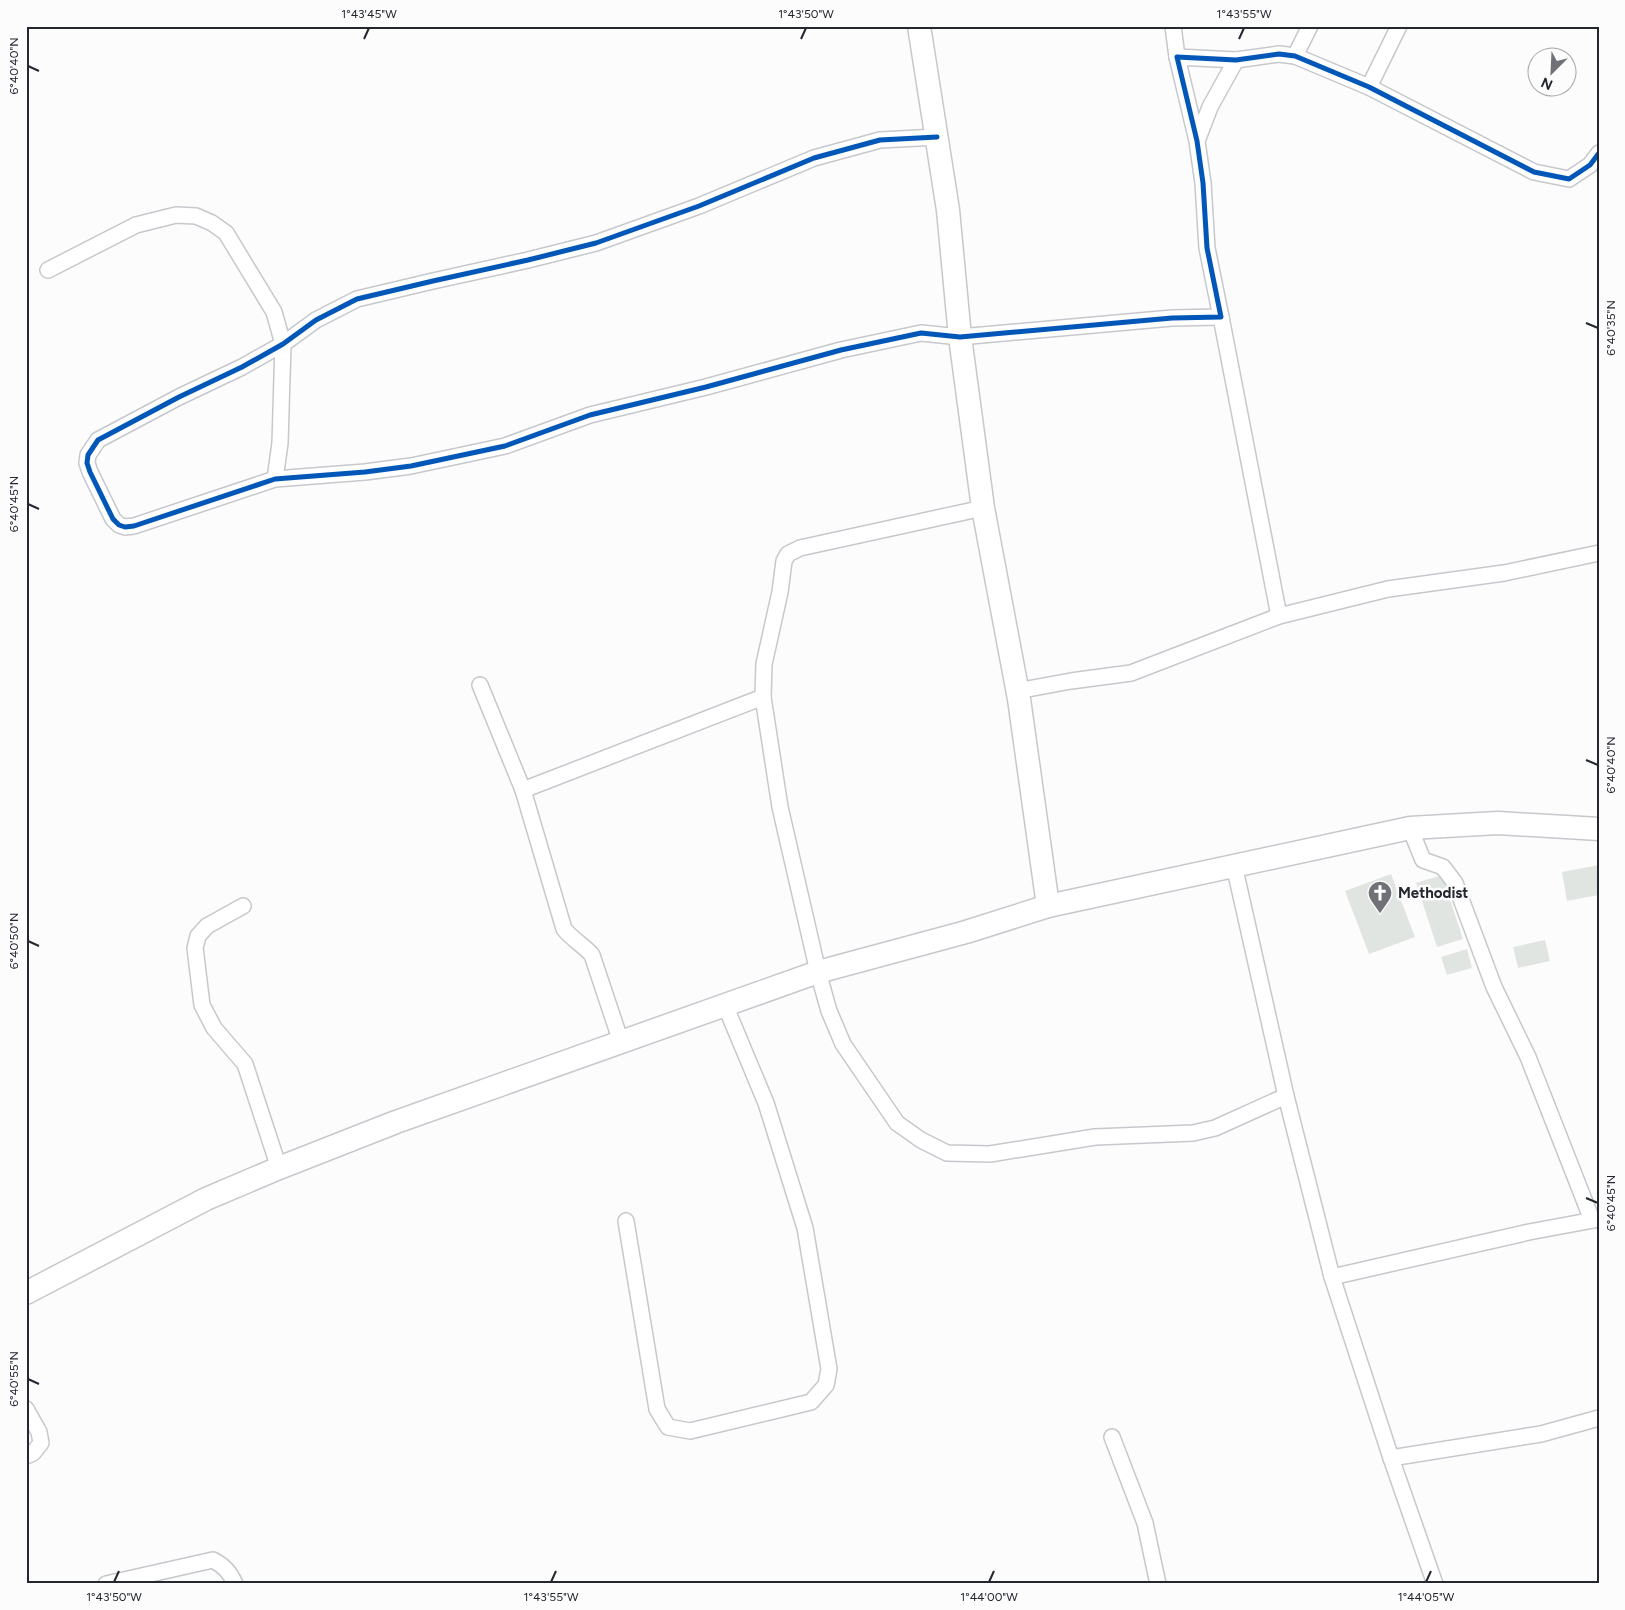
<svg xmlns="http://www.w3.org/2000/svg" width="1625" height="1610" font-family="Figtree,sans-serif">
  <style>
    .building { fill: #e1e5e2 }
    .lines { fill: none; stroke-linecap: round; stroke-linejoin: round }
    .street-casing { stroke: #c7c8cd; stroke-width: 18 }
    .secondary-casing { stroke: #c7c8cd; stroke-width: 25 }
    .street { stroke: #fff; stroke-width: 15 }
    .secondary { stroke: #fff; stroke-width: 22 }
    .cycleway-casing { stroke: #fcfcfc; stroke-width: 8 }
    .cycleway { stroke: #0057b8; stroke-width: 5 }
    .ticks { fill: none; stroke: #242630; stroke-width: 2 }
    .labels { text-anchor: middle; stroke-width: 5; stroke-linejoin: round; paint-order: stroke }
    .poi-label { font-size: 15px; font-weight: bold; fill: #242630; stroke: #fcfcfc; text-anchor: start }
    .neatline { fill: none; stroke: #242630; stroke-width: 2 }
    .ticks-label { font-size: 12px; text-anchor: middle; fill: #242630 }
  </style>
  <rect width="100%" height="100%" fill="#fcfcfc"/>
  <g class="building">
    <polygon points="1599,865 1599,895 1567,901 1562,872"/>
    <polygon points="1391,874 1415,937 1369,954 1345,891"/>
    <polygon points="1442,875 1463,939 1437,947 1416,883"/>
    <polygon points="1545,940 1550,961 1518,968 1513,947"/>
    <polygon points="1467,949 1472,968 1447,975 1441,957"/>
  </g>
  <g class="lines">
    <defs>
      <g id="street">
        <polyline points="1173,26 1177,57"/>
        <polyline points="1295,56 1310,26"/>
        <polyline points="1369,87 1399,26"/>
        <polyline points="937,137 880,140 814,158 699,206 596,243 528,260 433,281 357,299 316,320 283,344 242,367 179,397 98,440 88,455 87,463 90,472 113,519 119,525 125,527 134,526 275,479 365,472 411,466 505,446 590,415 706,387 841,350 921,333 960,337 1172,318 1221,317 1207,248 1203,183 1197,141 1177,57 1236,60 1279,54 1295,56 1369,87 1534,172 1569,179 1590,165 1599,153"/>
        <polyline points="1197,141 1210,107 1236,60"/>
        <polyline points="48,270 136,225 176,215 196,216 212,223 226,233 274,312 283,344 280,443 275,479"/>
        <polyline points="1221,317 1279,616"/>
        <polyline points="983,508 800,548 788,554 784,561 780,592 764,664 763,697 780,807 818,972 829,1011 843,1044 897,1123 921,1140 947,1153 990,1154 1095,1137 1193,1133 1215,1128 1286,1096"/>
        <path d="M480 685 523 790 564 929C572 939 583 945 592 955L621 1042"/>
        <polyline points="1017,691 1071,681 1131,673 1279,616 1388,589 1504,573 1599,553"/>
        <polyline points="523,790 763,697"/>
        <polyline points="1410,828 1423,860 1443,867 1455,883 1494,987 1528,1057 1592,1220"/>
        <polyline points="1234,865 1286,1096 1332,1277 1391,1458 1435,1584"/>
        <polyline points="243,906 207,926 198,936 195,948 202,1005 214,1028 245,1064 279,1168"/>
        <polyline points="626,1221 657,1409 668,1427 690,1431 811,1402 826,1385 829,1369 805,1228 766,1103 725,1005"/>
        <polyline points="1332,1277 1529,1232 1599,1219"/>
        <polyline points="26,1409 39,1432 41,1443 33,1453 26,1456"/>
        <polyline points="1112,1437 1145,1523 1158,1584"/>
        <polyline points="1391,1458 1541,1434 1599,1418"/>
        <path d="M106 1584 213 1560C224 1566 230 1572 235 1584"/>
      </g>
      <g id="secondary">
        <polyline points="919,26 948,210 960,337 983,508 1019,699 1048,906"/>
        <polyline points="26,1293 206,1199 279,1168 396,1122 818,972 966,932 1048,906 1410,828 1498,823 1599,829"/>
      </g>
    </defs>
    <use href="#street" class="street-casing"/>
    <use href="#secondary" class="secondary-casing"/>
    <use href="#street" class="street"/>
    <use href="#secondary" class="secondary"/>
    <defs>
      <polyline id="cycleway" points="937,137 880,140 814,158 699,206 596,243 528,260 433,281 357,299 316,320 283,344 242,367 179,397 98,440 88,455 87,463 90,472 113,519 119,525 125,527 134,526 275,479 365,472 411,466 505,446 590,415 706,387 841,350 921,333 960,337 1172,318 1221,317 1207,248 1203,183 1197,141 1177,57 1236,60 1279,54 1295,56 1369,87 1534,172 1569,179 1590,165 1599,153"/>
    </defs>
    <use href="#cycleway" class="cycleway-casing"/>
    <use href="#cycleway" class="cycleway"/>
  </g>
  <path class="ticks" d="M364 39 369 28M801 39 806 28M1239 39 1244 28M28 66 39 71M1586 323 1598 328M28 504 39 509M1586 760 1598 765M28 941 39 946M1586 1198 1598 1203M28 1379 39 1384M114 1582 119 1571M551 1582 556 1571M989 1582 994 1571M1426 1582 1431 1571"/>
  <defs>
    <symbol id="church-pin" viewBox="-11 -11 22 30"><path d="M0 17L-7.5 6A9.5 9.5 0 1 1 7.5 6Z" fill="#707177" stroke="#fcfcfc"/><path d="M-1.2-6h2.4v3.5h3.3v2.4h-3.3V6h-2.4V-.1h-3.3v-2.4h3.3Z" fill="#fff"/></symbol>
  </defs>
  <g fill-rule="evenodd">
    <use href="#church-pin" x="1366" y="879" width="28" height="38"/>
  </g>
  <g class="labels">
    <g class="poi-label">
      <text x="1398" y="898">Methodist</text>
    </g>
  </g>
  <rect width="1625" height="1610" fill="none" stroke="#fcfcfc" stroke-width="55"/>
  <g transform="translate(1552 72) rotate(204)"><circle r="24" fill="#fcfcfc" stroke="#a6a6aa"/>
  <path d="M0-4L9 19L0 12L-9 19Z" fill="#707177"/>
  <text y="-8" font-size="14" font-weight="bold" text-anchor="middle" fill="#242630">N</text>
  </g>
  <rect x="28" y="28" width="1570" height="1554" class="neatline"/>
  <g class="ticks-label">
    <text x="369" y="18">1°43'45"W</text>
    <text x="806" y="18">1°43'50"W</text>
    <text x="1244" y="18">1°43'55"W</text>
    <text transform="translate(14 66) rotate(-90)" y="4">6°40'40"N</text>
    <text transform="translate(1611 328) rotate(-90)" y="4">6°40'35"N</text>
    <text transform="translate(14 504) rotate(-90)" y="4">6°40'45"N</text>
    <text transform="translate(1611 765) rotate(-90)" y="4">6°40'40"N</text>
    <text transform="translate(14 941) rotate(-90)" y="4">6°40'50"N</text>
    <text transform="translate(1611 1203) rotate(-90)" y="4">6°40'45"N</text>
    <text transform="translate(14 1379) rotate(-90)" y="4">6°40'55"N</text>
    <text x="114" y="1601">1°43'50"W</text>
    <text x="551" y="1601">1°43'55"W</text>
    <text x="989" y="1601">1°44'00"W</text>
    <text x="1426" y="1601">1°44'05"W</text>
  </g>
</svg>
